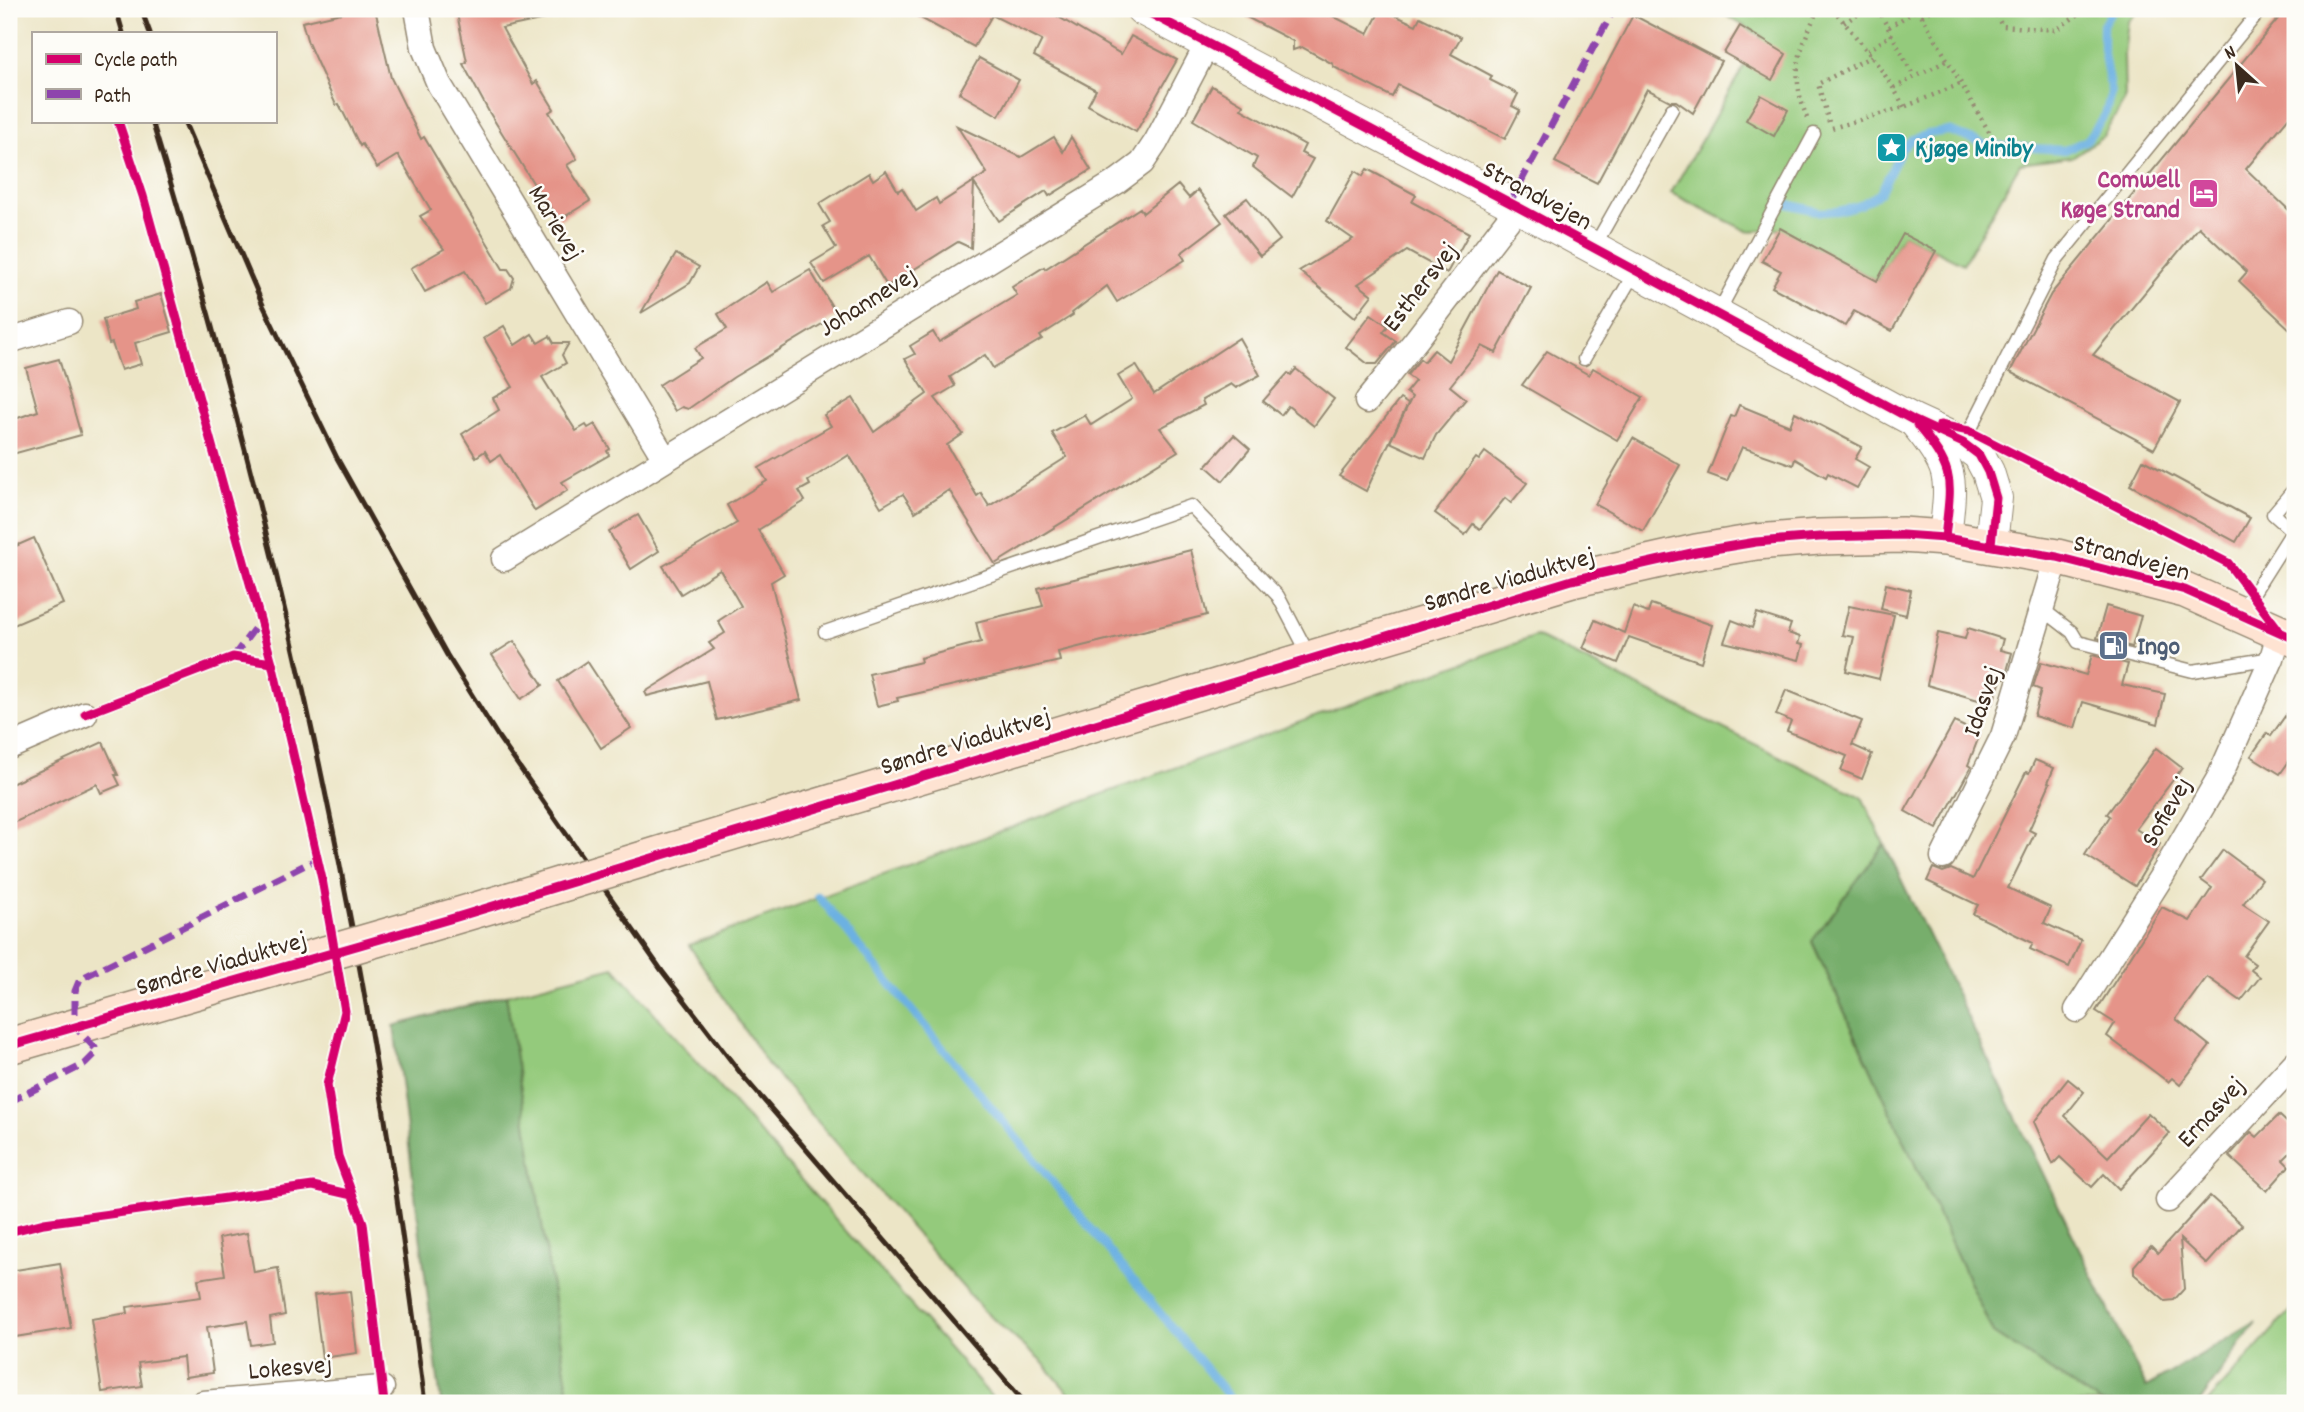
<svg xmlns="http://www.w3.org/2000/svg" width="2304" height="1412" font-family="Dekko,sans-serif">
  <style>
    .green { fill: #94ca7c; stroke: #687a4d; stroke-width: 2 }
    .forest { fill: #77ae6c; stroke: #596c45; stroke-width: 2 }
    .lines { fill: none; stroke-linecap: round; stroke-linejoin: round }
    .stream { stroke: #6cb1e2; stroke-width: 8 }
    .building { fill: #e59489 }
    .service-casing { stroke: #948872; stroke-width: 15 }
    .minor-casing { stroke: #948872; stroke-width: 27 }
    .tertiary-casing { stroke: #948872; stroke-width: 34 }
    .secondary-casing { stroke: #948872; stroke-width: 38 }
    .path { stroke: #948872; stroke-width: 4.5; stroke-dasharray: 2 5; stroke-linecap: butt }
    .service { stroke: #fff; stroke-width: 12 }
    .minor { stroke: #fff; stroke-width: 24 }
    .tertiary { stroke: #fff; stroke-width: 32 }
    .secondary { stroke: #fee3d2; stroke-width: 35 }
    .rail { stroke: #3b2a1e; stroke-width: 5 }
    .secondary-bridge-casing { stroke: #948872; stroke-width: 38; stroke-linecap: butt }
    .secondary-bridge { stroke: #fee3d2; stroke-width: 35 }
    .quiet { stroke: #8e44ad; stroke-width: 7; stroke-dasharray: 14 7; stroke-linecap: butt }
    .cycleway-casing { stroke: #fdfcf7; stroke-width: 13 }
    .cycleway { stroke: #d6006c; stroke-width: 9 }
    .labels { text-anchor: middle; stroke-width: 5; stroke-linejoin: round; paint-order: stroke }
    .culture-label { font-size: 26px; font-weight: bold; fill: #0d838f; stroke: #fdfcf7; text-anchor: start }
    .hotel-label { font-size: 26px; font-weight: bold; fill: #b23c85; stroke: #fdfcf7; text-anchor: end }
    .street-label { font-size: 26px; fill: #3b2a1e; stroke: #fdfcf7 }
    .service-label { font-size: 26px; font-weight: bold; fill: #4e5e75; stroke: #fdfcf7; text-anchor: start }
  </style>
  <rect width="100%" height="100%" fill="#fdfcf7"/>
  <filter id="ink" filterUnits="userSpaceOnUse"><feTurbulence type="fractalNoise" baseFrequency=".0143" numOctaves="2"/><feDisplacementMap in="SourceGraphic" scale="14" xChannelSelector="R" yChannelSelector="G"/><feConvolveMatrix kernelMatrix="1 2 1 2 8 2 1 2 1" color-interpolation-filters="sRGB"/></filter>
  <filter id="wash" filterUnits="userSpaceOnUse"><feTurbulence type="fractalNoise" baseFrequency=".00686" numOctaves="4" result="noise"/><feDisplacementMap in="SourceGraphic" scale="28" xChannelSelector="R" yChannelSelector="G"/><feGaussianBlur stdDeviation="1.57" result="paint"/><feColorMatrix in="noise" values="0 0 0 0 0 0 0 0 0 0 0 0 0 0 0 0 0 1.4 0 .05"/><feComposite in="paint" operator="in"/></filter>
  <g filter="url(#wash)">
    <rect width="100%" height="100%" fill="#ece5c6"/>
    <g class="green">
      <polygon points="1715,9 2140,9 2128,21 2124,55 2125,100 2103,136 2072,157 2020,164 1963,264 1903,234 1877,281 1780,229 1747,231 1671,193 1761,36"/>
      <polygon points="1536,636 1862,797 1884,844 1812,942 1993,1333 2101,1403 1077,1403 1043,1363 983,1310 768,1065 689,945"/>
      <polygon points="614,967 997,1403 570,1403 506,995"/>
      <polygon points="2295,1305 2295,1403 2207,1403"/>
    </g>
    <g class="forest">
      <polygon points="1884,844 2146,1387 2256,1322 2199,1403 2101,1403 1993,1333 1812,941"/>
      <polygon points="506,995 570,1403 441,1403 394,1026"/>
    </g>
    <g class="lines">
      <g class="stream">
        <polyline points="1788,204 1820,212 1838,211 1860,205 1880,193 1901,150 1912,139 1928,134 1949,131 1987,145 2065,150 2087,140 2105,115 2111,93 2103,49 2103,25 2113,9"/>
        <polyline points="818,896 1234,1403"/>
      </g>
    </g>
    <g id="blocks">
      <g class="building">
        <polygon points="359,9 375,9 391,78 421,139 424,137 503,269 508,269 514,278 511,288 485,303 465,271 425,292 411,268 444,249 420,216 431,210 398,155 377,168 362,144 360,146 339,104 336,105 308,43 302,22"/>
        <polygon points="456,9 544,9 545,19 502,28 533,84 537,81 554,109 549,112 577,159 567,165 590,201 559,220 535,186 489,112 463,64 467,62"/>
        <polygon points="904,9 1045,9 1121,54 1131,36 1177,60 1136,132 1088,105 1096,90 1034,56 1042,40 992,15 974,47"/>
        <polygon points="1231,9 1319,9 1368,34 1381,9 1416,25 1420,17 1461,37 1451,54 1492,76 1490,80 1518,94 1512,106 1520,110 1505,139 1398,85 1392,97 1334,67 1333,64 1302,47 1293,50 1293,41"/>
        <polygon points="2286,9 2295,9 2295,110 2246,169 2295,216 2295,334 2239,281 2247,272 2199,227 2093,355 2180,402 2154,449 2010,372 2051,294"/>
        <polygon points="1633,15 1721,61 1693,113 1676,101 1670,101 1647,89 1597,183 1555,162"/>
        <polygon points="1740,26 1786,54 1772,80 1724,53"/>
        <polygon points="979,58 1019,80 999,116 959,93"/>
        <polygon points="1212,86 1244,105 1241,109 1305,145 1301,153 1313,159 1292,197 1253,167 1257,158 1193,120"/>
        <polygon points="1761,95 1788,110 1774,136 1746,120"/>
        <polygon points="957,126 1021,157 1054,137 1063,152 1071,137 1091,170 1049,196 1046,191 999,221 974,183 971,248 958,242 887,286 869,256 824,283 811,263 836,248 823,226 830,222 819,204 869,173 873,180 886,171 898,191 902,188 916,211 936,198 939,204 987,173"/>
        <polygon points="1367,169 1416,195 1412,202 1469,233 1447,273 1407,251 1358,284 1372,295 1355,317 1299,271 1353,239 1327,221 1355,171 1363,176"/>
        <polygon points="1178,185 1189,198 1198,190 1222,222 1181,253 1185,260 1117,302 1107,286 1072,313 1073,315 1040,336 1042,339 993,368 985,355 950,377 955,386 935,398 963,434 947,445 977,496 981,493 989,506 1067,457 1052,433 1085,415 1091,425 1132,399 1118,376 1136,365 1154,394 1239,338 1260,375 1236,388 1231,384 1202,400 1204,405 1160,428 1178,451 995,564 949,490 915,512 903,494 881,507 849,455 808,481 810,485 799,491 805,501 758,530 784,574 771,582 801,700 717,720 707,681 647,696 645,692 714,649 709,643 725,633 718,621 741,606 720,570 681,594 663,566 737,523 727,505 767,481 759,468 831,426 824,415 853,398 874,432 927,394 905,359 915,354 910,346 933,332 939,342 1017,295 1012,287 1044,267 1045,269 1140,208 1143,213"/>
        <polygon points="1247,198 1280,240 1260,256 1226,214"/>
        <polygon points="1780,228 1877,281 1903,234 1936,251 1892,331 1854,311 1845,326 1772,287 1781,271 1762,261"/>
        <polygon points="676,254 699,267 690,283 641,313"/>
        <polygon points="810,270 837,315 734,377 688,409 682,407 675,411 659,385 701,358 695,348 727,329 718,314 767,282 773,292"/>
        <polygon points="1497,270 1531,288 1496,353 1482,346 1450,386 1466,399 1436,435 1425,458 1390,442 1412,397 1406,392 1415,381 1407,375 1420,359 1424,362 1434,350 1448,361"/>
        <polygon points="161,294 172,332 135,343 141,364 121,370 112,343 109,344 103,319 136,309 134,302"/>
        <polygon points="1371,314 1388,326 1383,332 1396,341 1377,364 1368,364 1346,347"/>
        <polygon points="504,326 515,345 532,334 538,343 550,336 554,343 569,343 562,355 566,363 542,377 576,431 586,425 588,428 595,424 610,449 607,451 609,455 562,482 568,490 535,511 500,455 491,461 485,451 476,457 462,434 499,410 493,398 513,387 484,338"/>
        <polygon points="1547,351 1589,375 1593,368 1643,397 1617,440 1522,385"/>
        <polygon points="59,359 81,435 9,455 9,421 38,411 26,368"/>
        <polygon points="1296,369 1334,399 1314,426 1288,406 1281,415 1263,401 1288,373 1291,375"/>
        <polygon points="1400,399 1408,404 1366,491 1339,476"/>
        <polygon points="1739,405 1790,426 1795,412 1862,447 1855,459 1869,467 1857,488 1828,473 1826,477 1795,459 1793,465 1742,447 1727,481 1708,474 1731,416 1734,417"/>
        <polygon points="1234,435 1250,449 1223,481 1206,466"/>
        <polygon points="1633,438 1680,465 1643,531 1595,504"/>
        <polygon points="1485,452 1527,483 1511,503 1505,498 1480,529 1473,524 1465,535 1435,513 1476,458 1479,460"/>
        <polygon points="2143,460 2250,518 2236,542 2130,485"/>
        <polygon points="638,515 659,551 631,569 609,532"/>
        <polygon points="34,538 63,604 9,627 9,549"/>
        <polygon points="1191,550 1207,615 1058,652 1060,661 897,698 898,701 877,706 869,674 921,662 920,658 981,642 976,622 1043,606 1038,588"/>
        <polygon points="1886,584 1911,590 1906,615 1881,609"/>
        <polygon points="1651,604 1712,625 1701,662 1629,637 1618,663 1583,648 1595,620 1624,633 1633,607 1648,613"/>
        <polygon points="1849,606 1894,615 1879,679 1846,671 1854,637 1842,635"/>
        <polygon points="2106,606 2141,616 2132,647 2097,638"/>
        <polygon points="1757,613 1791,624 1788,633 1800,637 1798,644 1803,645 1799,660 1724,642 1732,620 1752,628"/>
        <polygon points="1968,628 2003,639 2000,650 2012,653 2005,678 2002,678 1992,704 1927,685 1938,633 1965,639"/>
        <polygon points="514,641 543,685 521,699 492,655"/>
        <polygon points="2092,655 2128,664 2122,685 2165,694 2158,724 2083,702 2075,728 2034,716 2041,690 2033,687 2041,662 2086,675"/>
        <polygon points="587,661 631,728 601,748 558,681"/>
        <polygon points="1786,690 1862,721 1852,745 1872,754 1862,779 1841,770 1847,756 1787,731 1791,721 1776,715"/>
        <polygon points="2295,702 2295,753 2280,774 2251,756 2267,733 2271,736"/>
        <polygon points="1954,722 1980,734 1968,765 1971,767 1937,829 1905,811"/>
        <polygon points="103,742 118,775 115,775 120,785 101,793 97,784 9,825 9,785"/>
        <polygon points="2156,748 2182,768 2136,829 2160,844 2135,886 2085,855 2110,816 2107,814"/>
        <polygon points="2035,760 2054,768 2048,782 2050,783 2029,830 2035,833 2008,888 2051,908 2044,923 2081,940 2069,967 2030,949 2033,943 1973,914 1978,905 1927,881 1933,868 1943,872 1951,869 1973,879 2026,772 2029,773"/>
        <polygon points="2223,850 2262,879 2243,904 2269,921 2244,956 2255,964 2251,970 2260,977 2241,1001 2207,977 2176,1019 2210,1046 2180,1085 2172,1078 2168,1082 2107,1036 2115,1023 2096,1011 2162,907 2190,921 2212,888 2201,880"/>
        <polygon points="2068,1079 2084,1092 2065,1116 2108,1157 2148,1113 2170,1133 2119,1189 2104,1174 2092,1187 2060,1157 2053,1164 2034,1122"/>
        <polygon points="2279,1115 2295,1130 2295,1148 2283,1160 2289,1166 2267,1191 2229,1156 2251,1132 2257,1137"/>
        <polygon points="2210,1196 2242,1225 2207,1264 2180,1239 2184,1289 2174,1300 2165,1301 2134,1274 2134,1266 2151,1246 2158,1253"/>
        <polygon points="247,1233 254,1272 278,1268 285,1315 270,1318 273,1342 251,1345 247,1321 207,1327 213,1373 185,1377 183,1357 138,1363 142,1386 102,1392 91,1319 128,1313 127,1307 201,1297 198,1279 225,1275 219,1238"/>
        <polygon points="60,1263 71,1328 9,1338 9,1271"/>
        <polygon points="350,1291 357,1353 322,1358 314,1295"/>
      </g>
    </g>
  </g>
  <g filter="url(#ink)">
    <use href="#blocks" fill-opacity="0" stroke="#948872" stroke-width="2"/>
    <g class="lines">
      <defs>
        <g id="service">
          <polyline points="1594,247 1672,109"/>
          <polyline points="1718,313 1814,134"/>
          <polyline points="1584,359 1636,270"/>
          <polyline points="1964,442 2057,259 2261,9"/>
          <polyline points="2292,531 2273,514 2295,488"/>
          <polyline points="2041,608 2072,632 2078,642 2193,671 2272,658"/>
          <polyline points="2239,610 2252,595 2295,527"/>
          <polyline points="825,632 1191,506 1278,596 1309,655"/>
        </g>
        <g id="minor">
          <polyline points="417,9 424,48 439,84 665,459"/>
          <polyline points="9,341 69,322"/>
          <polyline points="1367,401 1417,339 1518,207"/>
          <polyline points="504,559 1118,181 1142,163 1156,142 1208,43"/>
          <polyline points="9,747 85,714"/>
          <polyline points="1943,857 2003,736 2057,557"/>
          <polyline points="2077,1010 2163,874 2219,778 2272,658 2280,631"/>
          <polyline points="2168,1200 2295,1063"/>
          <polyline points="203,1403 382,1388"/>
        </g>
        <g id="tertiary">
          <polyline points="1142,9 1518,207 1913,420 1963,443 1979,455 1988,472 1996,498 1991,544"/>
          <path d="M1916 423C1956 471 1951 478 1945 538"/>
        </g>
        <g id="secondary">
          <polyline points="673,850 1572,580 1696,552 1756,542 1819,537 1902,535 1945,538 2057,557 2185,590 2295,639"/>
          <polyline points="425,925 510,900"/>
          <polyline points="9,1046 273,969"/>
        </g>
      </defs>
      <use href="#service" class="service-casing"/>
      <use href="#minor" class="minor-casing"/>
      <use href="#tertiary" class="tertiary-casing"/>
      <use href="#secondary" class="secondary-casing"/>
      <g class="path">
        <path d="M1833 9C1859 41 1885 70 1904 107"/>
        <polyline points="1878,9 1914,77"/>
        <polyline points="1918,9 1992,137"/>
        <polyline points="1993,9 2002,26 2056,30 2086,9"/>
        <polyline points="1922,16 1935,9"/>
        <polyline points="1844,23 1865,9"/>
        <polyline points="1889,27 1918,9"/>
        <polyline points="1868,51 1892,34"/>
        <polyline points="1894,88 1948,60"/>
        <path d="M1807 118C1789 71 1799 52 1818 9"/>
        <polyline points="1829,122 1818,84 1872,56"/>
        <polyline points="1832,128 1904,107 1960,84"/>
      </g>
      <use href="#service" class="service"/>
      <use href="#minor" class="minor"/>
      <use href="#tertiary" class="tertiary"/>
      <use href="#secondary" class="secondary"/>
      <g class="rail">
        <polyline points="116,9 123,33"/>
        <polyline points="141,9 150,33"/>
        <path d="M152 121C233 386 301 655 352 927 382 1085 404 1244 425 1403"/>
        <polyline points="184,121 263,305 337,458 447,655 499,738 662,971 742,1075 1025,1403"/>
      </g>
      <defs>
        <g id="secondary-bridge">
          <polyline points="510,900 673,850"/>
          <polyline points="273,969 425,925"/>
        </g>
      </defs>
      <use href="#secondary-bridge" class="secondary-bridge-casing"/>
      <use href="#secondary-bridge" class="secondary-bridge"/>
      <g class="quiet">
        <polyline points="1510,202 1614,9"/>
        <polyline points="233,657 260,621"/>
        <polyline points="9,1102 85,1064 95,1054 95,1048 75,1027 75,991 80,979 317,859"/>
      </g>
      <defs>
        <g id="cycleway">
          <polyline points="1142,9 1518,207 1913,420 1963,443 1979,455 1988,472 1996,498 1991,544"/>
          <polyline points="118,121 143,196 272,663 322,879 345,1011 327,1085 338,1156 363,1223 384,1403"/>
          <path d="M1917 425C1957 472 1951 480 1945 538"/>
          <polyline points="1940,425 1969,431 2228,563 2278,629"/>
          <polyline points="85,714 233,657 272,663"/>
          <polyline points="9,1046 457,917 1572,580 1696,552 1756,542 1819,537 1902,535 1945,538 2057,557 2185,590 2295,639"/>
          <polyline points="9,1232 44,1223 313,1186 352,1195"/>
        </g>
      </defs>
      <use href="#cycleway" class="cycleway-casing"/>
      <use href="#cycleway" class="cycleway"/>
    </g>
  </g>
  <defs>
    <symbol id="sight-square" viewBox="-11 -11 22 22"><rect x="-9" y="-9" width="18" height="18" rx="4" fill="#0f9aa8" stroke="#fdfcf7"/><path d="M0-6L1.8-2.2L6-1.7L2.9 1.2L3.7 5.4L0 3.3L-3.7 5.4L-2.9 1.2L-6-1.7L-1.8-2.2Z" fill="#fff"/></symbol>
    <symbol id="hotel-square" viewBox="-11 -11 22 22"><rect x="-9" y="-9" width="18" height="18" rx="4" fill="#d1479c" stroke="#fdfcf7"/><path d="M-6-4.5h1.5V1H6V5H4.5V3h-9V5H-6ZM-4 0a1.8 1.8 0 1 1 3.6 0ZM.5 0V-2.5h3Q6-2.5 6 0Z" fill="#fff"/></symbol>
    <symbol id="fuel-square" viewBox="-11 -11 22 22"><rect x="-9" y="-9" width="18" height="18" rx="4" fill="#5c6f8a" stroke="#fdfcf7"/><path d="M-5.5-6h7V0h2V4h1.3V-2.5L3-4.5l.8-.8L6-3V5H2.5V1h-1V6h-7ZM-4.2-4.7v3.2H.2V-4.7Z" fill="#fff"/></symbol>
  </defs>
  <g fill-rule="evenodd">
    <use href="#sight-square" x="1874" y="130" width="35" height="35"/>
    <use href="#hotel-square" x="2186" y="176" width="35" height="35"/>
    <use href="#fuel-square" x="2096" y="628" width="35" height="35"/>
  </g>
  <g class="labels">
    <g class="culture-label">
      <text x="1915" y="156">Kjøge Miniby</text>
    </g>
    <g class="hotel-label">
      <text x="2180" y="187">Comwell<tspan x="2180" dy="30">Køge Strand</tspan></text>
    </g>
    <g class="street-label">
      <text transform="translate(1538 194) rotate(28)" y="9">Strandvejen</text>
      <text transform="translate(557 222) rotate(59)" y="9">Marievej</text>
      <text transform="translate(1419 286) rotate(-52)" y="9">Esthersvej</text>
      <text transform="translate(867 300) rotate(-32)" y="9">Johannevej</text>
      <text transform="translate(2132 556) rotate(15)" y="9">Strandvejen</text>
      <text transform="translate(1509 578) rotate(-16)" y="9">Søndre Viaduktvej</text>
      <text transform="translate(1981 701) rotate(-71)" y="9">Idasvej</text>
      <text transform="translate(965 740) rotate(-17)" y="9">Søndre Viaduktvej</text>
      <text transform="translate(2165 811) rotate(-60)" y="9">Sofievej</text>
      <text transform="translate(221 962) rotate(-16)" y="9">Søndre Viaduktvej</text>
      <text transform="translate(2210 1111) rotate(-47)" y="9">Ernasvej</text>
      <text transform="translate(290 1366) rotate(-5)" y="9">Lokesvej</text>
    </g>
    <g class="service-label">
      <text x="2137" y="654">Ingo</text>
    </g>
  </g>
  <rect width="2304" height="1412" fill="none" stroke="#fdfcf7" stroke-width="35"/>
  <rect x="32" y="32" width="245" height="91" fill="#fdfcf7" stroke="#afa8a0" stroke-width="2"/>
  <rect x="46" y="54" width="35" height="10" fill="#d6006c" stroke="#afa8a0" stroke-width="2"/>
  <text x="94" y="66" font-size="21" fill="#3b2a1e">Cycle path</text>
  <rect x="46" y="89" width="35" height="10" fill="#8e44ad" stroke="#afa8a0" stroke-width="2"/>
  <text x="94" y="102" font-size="21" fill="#3b2a1e">Path</text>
  <g transform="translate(2237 66) rotate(333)" stroke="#fdfcf7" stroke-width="5" paint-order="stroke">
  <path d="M0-5L12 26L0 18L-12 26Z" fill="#3b2a1e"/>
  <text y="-10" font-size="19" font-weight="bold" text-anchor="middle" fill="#3b2a1e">N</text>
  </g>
</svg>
